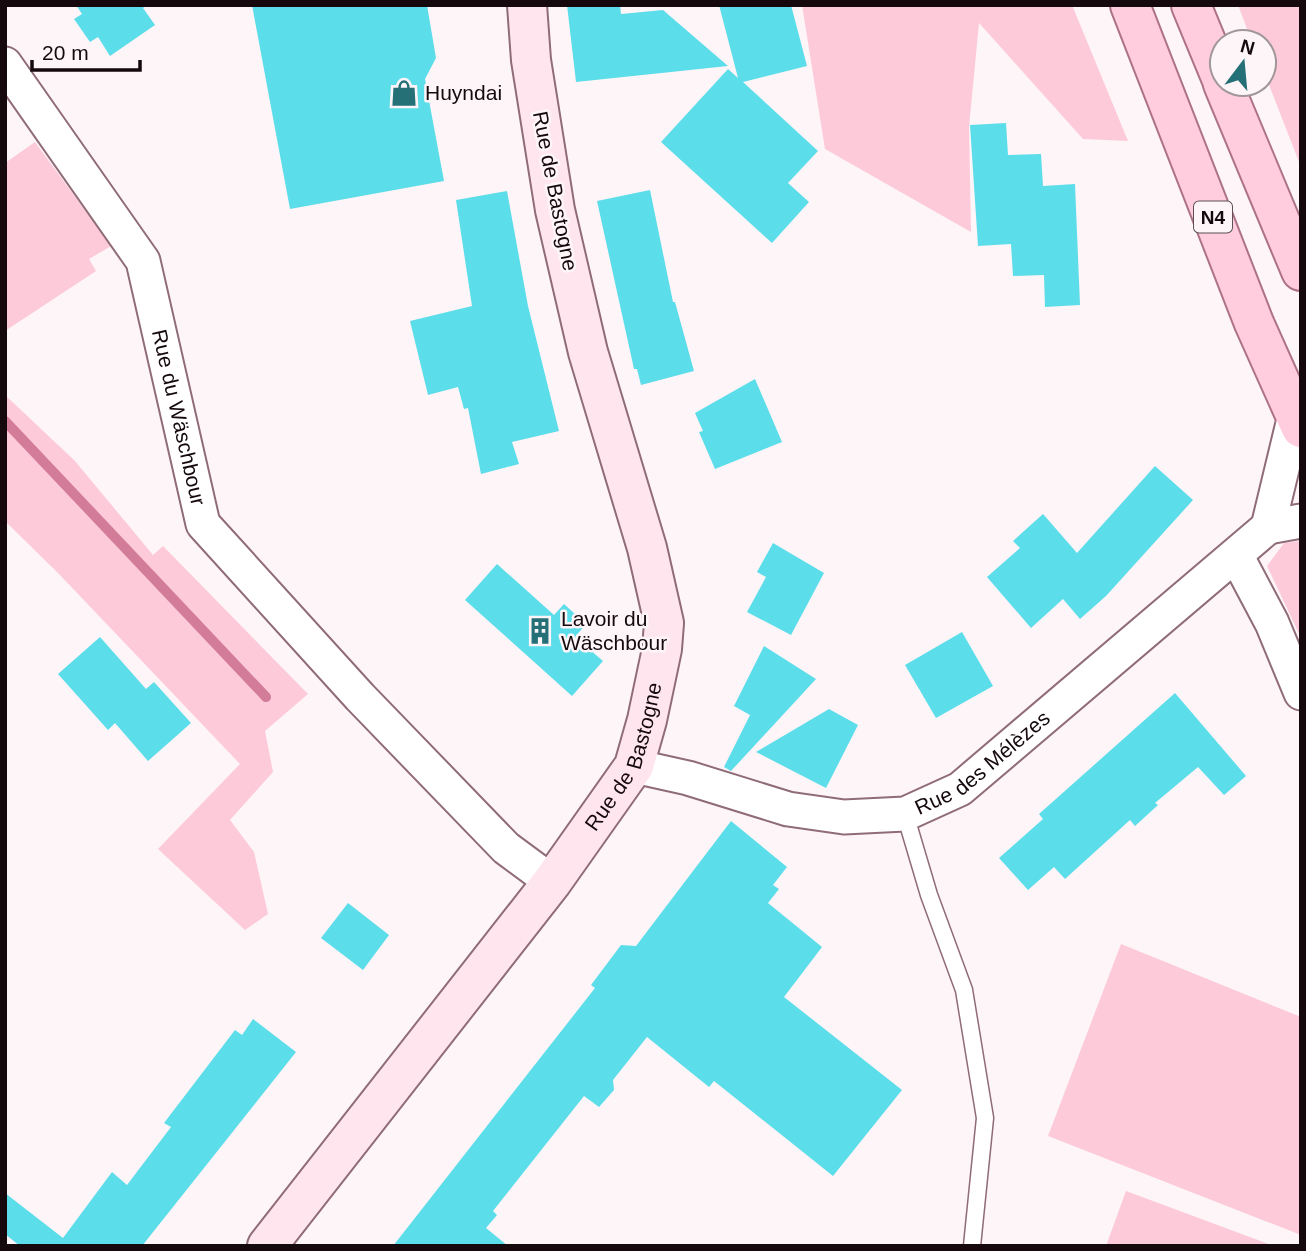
<svg xmlns="http://www.w3.org/2000/svg" width="1306" height="1251" font-family="Arial,sans-serif">
  <style>
    .green { fill: #fdcad9 }
    .lines { fill: none; stroke-linecap: round; stroke-linejoin: round }
    .stream { stroke: #d37c99; stroke-width: 10 }
    .building { fill: #5cddea }
    .lane-casing { stroke: #8f6c77; stroke-width: 19 }
    .street-casing { stroke: #8f6c77; stroke-width: 37 }
    .secondary-casing { stroke: #8f6c77; stroke-width: 42 }
    .primary-casing { stroke: #ad7385; stroke-width: 42 }
    .lane { stroke: #fff; stroke-width: 16 }
    .street { stroke: #fff; stroke-width: 33 }
    .secondary { stroke: #ffe6ee; stroke-width: 38 }
    .primary { stroke: #ffcddd; stroke-width: 38 }
    .labels { text-anchor: middle; stroke-width: 5; stroke-linejoin: round; paint-order: stroke }
    .shield { fill: #fef5f8; stroke: #5b5054; stroke-width: 2 }
    .shield-label { font-size: 19px; font-weight: bold; fill: #15090d }
    .poi-label { font-size: 21px; fill: #15090d; stroke: #fef5f8; text-anchor: start }
    .street-label { font-size: 21px; fill: #15090d; stroke: #fef5f8 }
  </style>
  <rect width="100%" height="100%" fill="#fef5f8"/>
  <g class="green">
    <polygon points="802,5 1072,5 1128,141 1083,139 979,23 969,127 971,232 825,149"/>
    <polygon points="1238,5 1301,5 1301,167 1264,72 1264,42 1252,42"/>
    <polygon points="35,142 111,246 89,259 96,271 5,331 5,163"/>
    <polygon points="5,395 75,461 153,555 163,546 308,694 265,731 273,772 230,820 254,852 268,914 245,930 158,849 240,764 59,574 5,521"/>
    <polygon points="1301,541 1301,638 1267,566 1284,543"/>
    <polygon points="1121,944 1301,1017 1301,1235 1048,1136"/>
    <polygon points="1126,1191 1274,1246 1106,1246"/>
  </g>
  <g class="lines">
    <polyline class="stream" points="5,421 266,697"/>
  </g>
  <g class="building">
    <polygon points="76,5 147,5 143,8 155,25 110,56 98,37 90,42 74,19 82,14"/>
    <polygon points="252,5 427,5 436,58 425,79 444,181 290,209"/>
    <polygon points="567,5 620,5 621,14 663,10 728,66 576,82"/>
    <polygon points="719,5 791,5 807,66 743,82 818,151 788,183 809,202 772,243 661,142 728,69 738,78"/>
    <polygon points="1006,123 1008,155 1041,154 1043,186 1075,184 1080,305 1045,307 1044,275 1013,276 1011,244 978,246 970,125"/>
    <polygon points="650,190 673,302 675,302 694,371 641,385 637,369 634,369 597,201"/>
    <polygon points="507,191 528,306 559,431 512,442 519,464 481,474 468,408 464,409 458,387 428,395 410,321 472,306 456,200"/>
    <polygon points="755,379 782,442 715,469 699,432 703,431 695,413"/>
    <polygon points="1155,466 1193,500 1106,596 1080,619 1063,599 1031,628 987,577 1020,548 1013,541 1043,514 1077,553"/>
    <polygon points="773,543 824,573 791,635 747,612 766,577 757,572"/>
    <polygon points="497,564 554,615 564,604 586,624 575,637 603,661 572,696 465,600"/>
    <polygon points="962,632 993,686 936,718 905,665"/>
    <polygon points="100,637 146,689 154,682 191,723 148,761 115,723 108,730 58,674"/>
    <polygon points="764,646 816,679 731,771 724,767 750,715 734,706"/>
    <polygon points="1175,693 1246,776 1224,795 1198,767 1155,803 1158,805 1135,826 1130,820 1065,879 1054,867 1028,890 999,858 1043,819 1039,814"/>
    <polygon points="829,709 858,725 826,788 756,752"/>
    <polygon points="731,821 787,867 773,885 779,889 768,903 822,947 784,997 902,1090 833,1176 714,1081 709,1087 647,1037 613,1080 614,1090 599,1107 584,1096 493,1211 497,1215 486,1228 508,1246 393,1246 595,988 591,985 621,945 636,946"/>
    <polygon points="348,903 389,935 363,970 321,938"/>
    <polygon points="253,1019 296,1052 142,1246 20,1246 5,1234 5,1193 63,1238 112,1172 127,1185 171,1127 164,1123 235,1030 242,1035"/>
  </g>
  <g class="lines">
    <defs>
      <polyline id="lane" points="905,814 929,895 964,990 985,1118 972,1246"/>
      <g id="street">
        <path id="s1" d="M5 64 143 261 203 524 360 697 506 848 552 882"/>
        <polyline points="1295,415 1268,527 1301,521"/>
        <polyline points="1236,555 1272,623 1301,693"/>
        <path id="s2" d="M634 766 688 778 788 809 844 817 905 814 960 789 1268 527"/>
      </g>
      <g id="secondary">
        <path id="s3" d="M267 1246 552 882 634 766 647 720 662 649 664 623 647 548 588 352 555 210 531 60 527 5"/>
      </g>
      <g id="primary">
        <polyline points="1130,5 1254,323 1301,428"/>
        <polyline points="1191,5 1222,80"/>
        <polyline points="1223,84 1301,271"/>
      </g>
    </defs>
    <use href="#lane" class="lane-casing"/>
    <use href="#street" class="street-casing"/>
    <use href="#secondary" class="secondary-casing"/>
    <use href="#primary" class="primary-casing"/>
    <use href="#lane" class="lane"/>
    <use href="#street" class="street"/>
    <use href="#secondary" class="secondary"/>
    <use href="#primary" class="primary"/>
  </g>
  <defs>
    <symbol id="shop-bare" viewBox="-9 -9 18 18"><path d="M-5-2.5h2.3a2.7 3.5 0 0 1 5.4 0H5L5.5 6h-11ZM-1.5-2.5h3a1.5 2.3 0 0 0-3 0Z" fill="#257077" stroke="#fef5f8" stroke-width="2.5" paint-order="stroke"/></symbol>
    <symbol id="building-bare" viewBox="-9 -9 18 18"><path d="M-4-6H4V6H1V3H-1V6H-4ZM-2.5-4.3h1.7v1.8h-1.7ZM.8-4.3h1.7v1.8H.8ZM-2.5-1h1.7V.8h-1.7ZM.8-1h1.7V.8H.8Z" fill="#257077" stroke="#fef5f8" stroke-width="2.5" paint-order="stroke"/></symbol>
  </defs>
  <g fill-rule="evenodd">
    <use href="#shop-bare" x="385" y="74" width="38" height="38"/>
    <use href="#building-bare" x="521" y="612" width="38" height="38"/>
  </g>
  <g class="labels">
    <rect class="shield" x="1194" y="201.5" width="38" height="31" rx="5"/>
    <g class="shield-label">
      <text x="1213" y="224">N4</text>
    </g>
    <g class="poi-label">
      <text x="425" y="100">Huyndai</text>
      <text x="561" y="626">Lavoir du<tspan x="561" dy="24">Wäschbour</tspan></text>
    </g>
    <g class="street-label">
      <text transform="translate(555 191) rotate(79)" y="7">Rue de Bastogne</text>
      <text dy="7" stroke="none"><textPath href="#s1" startOffset="401">Rue du Wäschbour</textPath></text>
      <text dy="7" stroke="none"><textPath href="#s3" startOffset="609">Rue de Bastogne</textPath></text>
      <text dy="7" stroke="none"><textPath href="#s2" startOffset="371">Rue des Mélèzes</textPath></text>
    </g>
  </g>
  <rect width="1306" height="1251" fill="none" stroke="#15090d" stroke-width="14"/>
  <g transform="translate(1243 63) rotate(16)"><circle r="33" fill="#fef5f8" stroke="#a1979a" stroke-width="2"/>
  <path d="M0-5L12 26L0 18L-12 26Z" fill="#257077"/>
  <text y="-10" font-size="19" font-weight="bold" text-anchor="middle" fill="#15090d">N</text>
  </g>
  <path d="M32 60v10h108v-10" fill="none" stroke="#15090d" stroke-width="3.5"/>
  <text x="42" y="60" font-size="21" fill="#15090d" stroke="#fef5f8" stroke-width="5" paint-order="stroke">20 m</text>
</svg>
